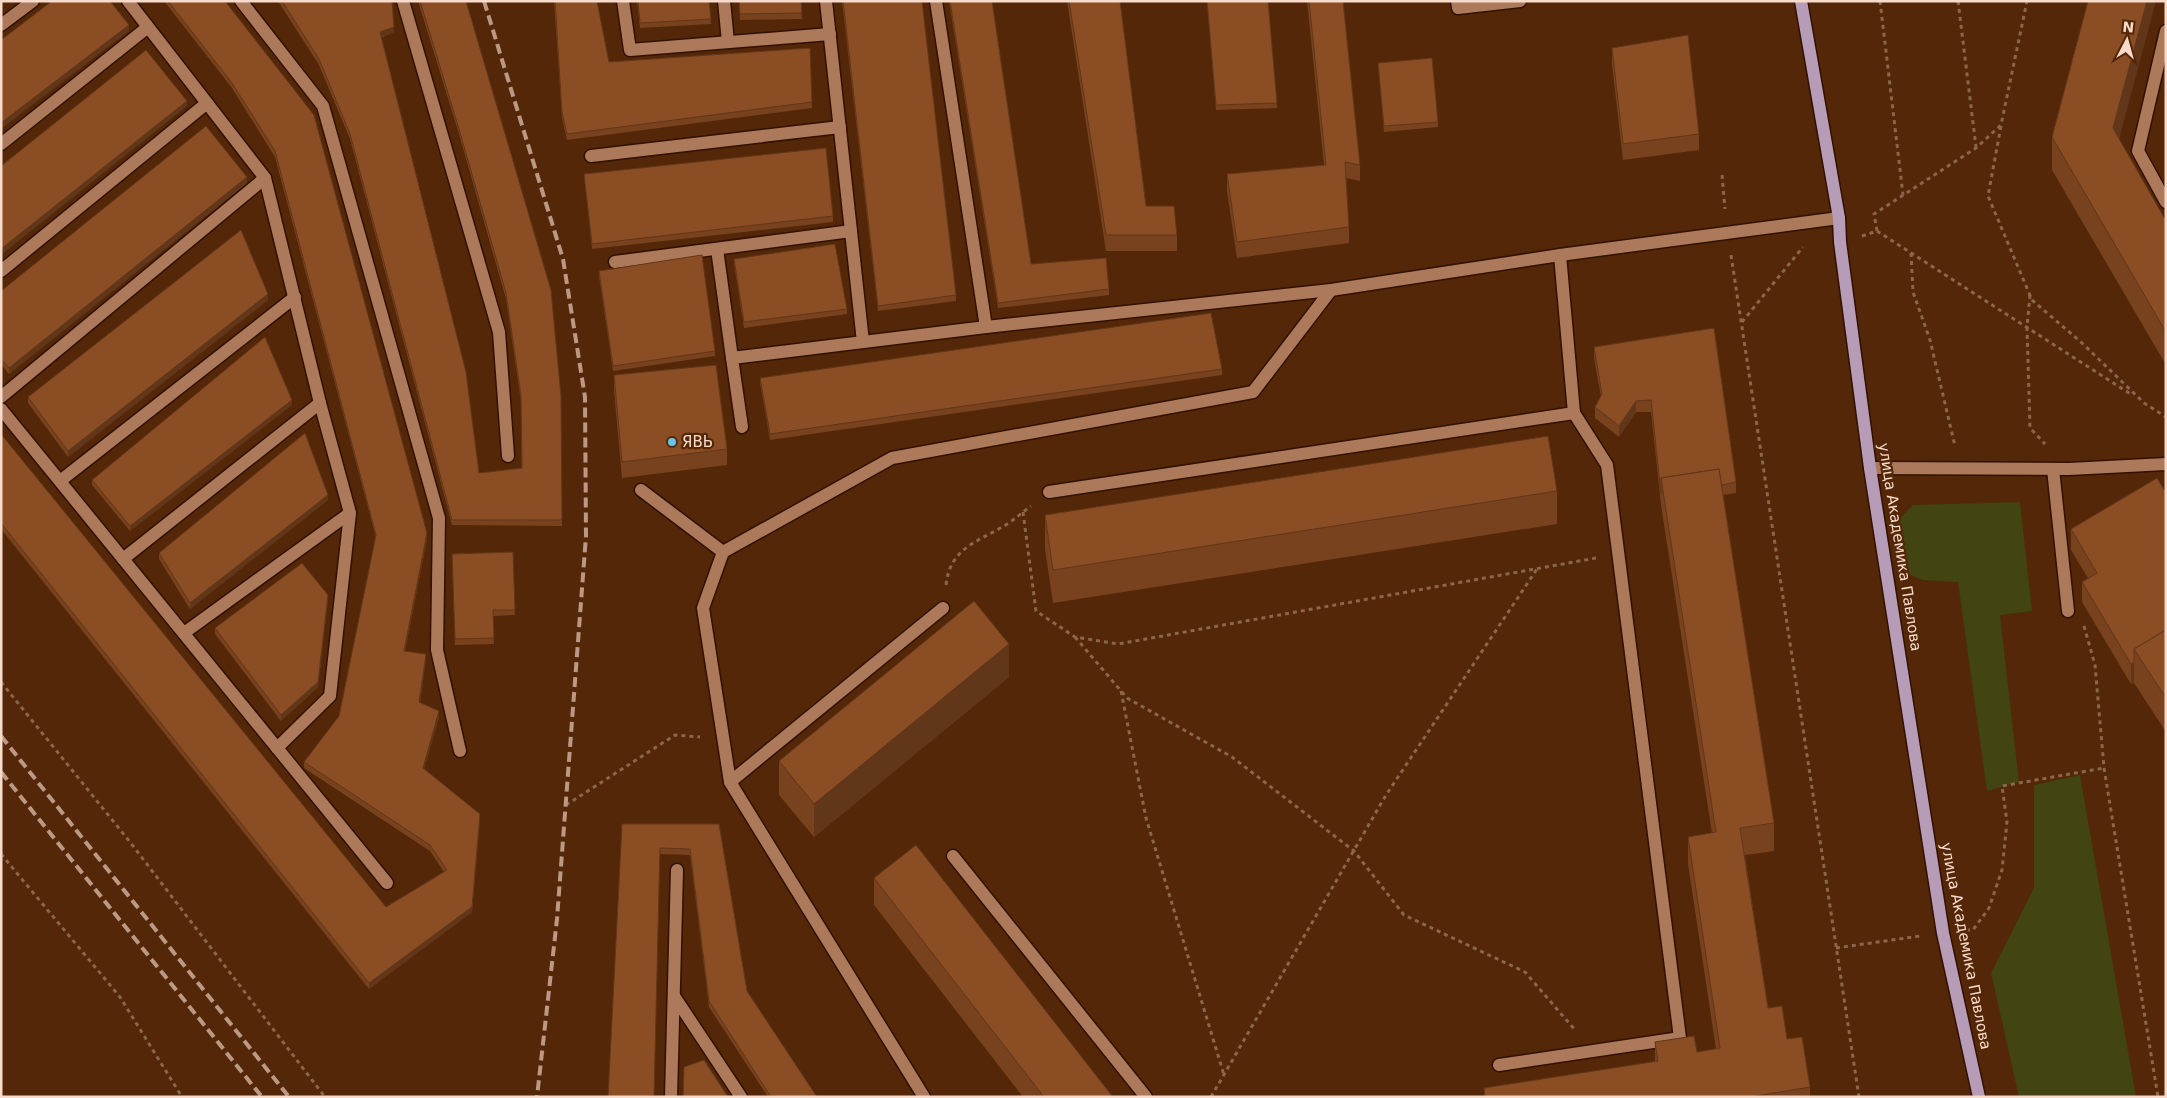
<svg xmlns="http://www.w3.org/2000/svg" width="2167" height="1098" font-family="'DejaVu Sans',sans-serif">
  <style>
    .green { fill: #424411 }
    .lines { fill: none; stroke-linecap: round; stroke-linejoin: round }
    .lane-casing { stroke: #321100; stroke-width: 15 }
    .primary-casing { stroke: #321100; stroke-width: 15 }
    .path { stroke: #8c664b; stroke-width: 3; stroke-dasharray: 4 4; stroke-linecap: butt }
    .lane { stroke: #ac795b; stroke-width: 12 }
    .primary { stroke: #b69cb7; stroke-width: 12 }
    .rail { stroke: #bc9984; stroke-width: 4; stroke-dasharray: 10 5; stroke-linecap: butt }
    .wall { fill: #78421f }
    .shaded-wall { fill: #613619 }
    .building { fill: #8b4d24; stroke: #613619 }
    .poi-dot { fill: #68c4f0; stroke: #532707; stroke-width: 2 }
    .labels { text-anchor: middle; stroke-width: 4.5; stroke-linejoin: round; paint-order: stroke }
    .poi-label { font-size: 15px; fill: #f8dbcb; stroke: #532707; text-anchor: start }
    .street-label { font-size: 15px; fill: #f8dbcb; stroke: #532707 }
  </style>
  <rect width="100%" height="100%" fill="#532707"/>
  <g class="green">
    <polygon points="2020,502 2032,611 2000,615 2019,782 1987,791 1958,582 1923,580 1905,573 1894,559 1893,538 1896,522 1913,505"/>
    <polygon points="2080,775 2136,1097 2019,1097 1991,973 2034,888 2034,785"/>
  </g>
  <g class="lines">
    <defs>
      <g id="lane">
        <polyline points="128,1 265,178 320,403 350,513 330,696 277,748"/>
        <polyline points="241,1 323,106 439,518 437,650 460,751"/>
        <polyline points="403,1 499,332 508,456"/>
        <polyline points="623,1 630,50 830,34"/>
        <polyline points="724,1 728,42"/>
        <polyline points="826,1 863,342"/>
        <polyline points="936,1 986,327"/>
        <polyline points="1457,1 1458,8 1520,1"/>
        <polyline points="1,25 33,1"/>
        <polyline points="2166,31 2138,151 2166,202"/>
        <polyline points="1,144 148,27"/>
        <polyline points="591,156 840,127"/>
        <polyline points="717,249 732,358"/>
        <polyline points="615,262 851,231"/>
        <polyline points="1,271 207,103"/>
        <polyline points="1,397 265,178"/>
        <polyline points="1,409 387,883"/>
        <polyline points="742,427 732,358 986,327 1331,290 1560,255 1839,218"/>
        <polyline points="1870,468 2069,469 2166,464"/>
        <polyline points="2053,469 2068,611"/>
        <polyline points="60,481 295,297"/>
        <polyline points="641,490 723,552"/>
        <polyline points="1049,492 1574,413"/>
        <polyline points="123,559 320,403"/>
        <polyline points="184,633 350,513"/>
        <polyline points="730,782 943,608"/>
        <polyline points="953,856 1146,1097"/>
        <polyline points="674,996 741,1097"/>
        <polyline points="1499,1065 1680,1038 1607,465 1574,413 1560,255"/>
        <polyline points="671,1097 677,870"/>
        <polyline points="924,1097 730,782 703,608 723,552 892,458 1253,392 1331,290"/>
      </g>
      <polyline id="primary" points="1801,1 1839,218 1840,242 1870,468 1943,933 1979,1097"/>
    </defs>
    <use href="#lane" class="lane-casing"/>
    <use href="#primary" class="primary-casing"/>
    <g class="path">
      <polyline points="1880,1 1903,195"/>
      <polyline points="1958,1 1976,147"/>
      <polyline points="2001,126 1988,196 2032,300 2082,343 2144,403 2166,417"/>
      <polyline points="1722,175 1725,209"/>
      <polyline points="1877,231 2132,395"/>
      <polyline points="1862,236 1877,231 1874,214 1976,148 2001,125 2027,1"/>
      <polyline points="1911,253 1913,292 1930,340 1955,446"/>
      <polyline points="1731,255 1859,1097"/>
      <polyline points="2030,295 2027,327 2030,428 2045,444"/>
      <polyline points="1742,322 1803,247"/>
      <polyline points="1023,512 1036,611 1075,637 1118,644 1596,558"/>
      <path d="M946 585C950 549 975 543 1002 527 1012 522 1021 513 1031 506"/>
      <polyline points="2084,626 2095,665 2104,768 2158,1097"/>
      <polyline points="1075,637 1127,698 1232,757 1354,851 1404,915 1525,972 1575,1030"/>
      <polyline points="1,682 130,842 325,1097"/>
      <polyline points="1121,691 1146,818 1224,1075"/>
      <polyline points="566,805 675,735 700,737"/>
      <polyline points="1,854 120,997 182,1097"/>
      <polyline points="1966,930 1973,930 1989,908 2002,870 2007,822 2002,786 2104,768"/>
      <polyline points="1836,948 1920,936"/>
      <polyline points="1211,1097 1386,795 1537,569"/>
    </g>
    <use href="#lane" class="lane"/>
    <use href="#primary" class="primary"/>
    <g class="rail">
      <polyline points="484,1 563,259 585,397 586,536 557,919 537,1097"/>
      <polyline points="1,736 289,1097"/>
      <polyline points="1,772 262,1097"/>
    </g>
  </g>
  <g class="wall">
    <polygon points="164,1 225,1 427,539 405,651 426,660 420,703 439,717 424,769 480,820 472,912 369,989 1,529 1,434 386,907 444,872 430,851 304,768 304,762 339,716 376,538 275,157 232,88"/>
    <polygon points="278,1 392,1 394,32 381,38 479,473 522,468 521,402 506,299 459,134 418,1 466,1 561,396 562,526 452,525 350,139 319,65"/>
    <polygon points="554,1 609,62 810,48 812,108 567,140 562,118"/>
    <polygon points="637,1 709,1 711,24 640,28"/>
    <polygon points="739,1 801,1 802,19 740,20"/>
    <polygon points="842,1 922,1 956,295 956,301 878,311"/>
    <polygon points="949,1 992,1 1031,264 1109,289 1109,295 998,308"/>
    <polygon points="1067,1 1120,1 1146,206 1177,235 1177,251 1106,251"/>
    <polygon points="1207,1 1268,1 1277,108 1216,110"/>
    <polygon points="1307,1 1343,1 1360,165 1360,181 1346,178 1349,227 1349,243 1237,258 1227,191 1227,174 1324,165"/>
    <polygon points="1612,48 1699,134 1699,150 1623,160 1612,64"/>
    <polygon points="1378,63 1438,122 1438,127 1384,132"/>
    <polygon points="2052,137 2119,139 2166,221 2166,365 2052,170"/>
    <polygon points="584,174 833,216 833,222 592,249"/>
    <polygon points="247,183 9,374 1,364 1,291"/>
    <polygon points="734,259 847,309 847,314 744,328 734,264"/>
    <polygon points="599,271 715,351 715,356 613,371 599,276"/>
    <polygon points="268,300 68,457 28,403 28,397"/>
    <polygon points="1594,347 1736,482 1736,493 1723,495 1774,823 1774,851 1745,855 1768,1008 1787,1039 1810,1087 1810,1097 1484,1097 1484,1088 1655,1062 1655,1042 1697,1052 1716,1049 1688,864 1688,837 1712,833 1661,505 1651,412 1636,412 1619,437 1595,418 1595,407 1601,397 1594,358"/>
    <polygon points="1222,369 1222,375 770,440 760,383 760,378"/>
    <polygon points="614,375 727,449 727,465 622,478 614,391"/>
    <polygon points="292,405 130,531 92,485 92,480"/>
    <polygon points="1557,491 1557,524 1053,603 1045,549 1045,515"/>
    <polygon points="2166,493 2166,732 2134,683 2131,684 2082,602 2082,582 2088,578 2071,550 2071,529"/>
    <polygon points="328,500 190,609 159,559 159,553"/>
    <polygon points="513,552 515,615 493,616 494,644 455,645 452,554"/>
    <polygon points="328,600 318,687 281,721 215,634 215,628"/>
    <polygon points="1009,677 814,837 779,795 779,761"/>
    <polygon points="622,824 719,824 747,991 817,1097 768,1097 709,1007 690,855 660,854"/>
    <polygon points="874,878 1113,1097 1023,1097 874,905"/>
  </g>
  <g class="shaded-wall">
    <polygon points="2147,1 2156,1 2113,162 2113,128"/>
    <polygon points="129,25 129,31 1,129 1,123"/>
    <polygon points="394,27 394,32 380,38 380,32"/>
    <polygon points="187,101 187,106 1,255 1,249"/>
    <polygon points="247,177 247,183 9,374 9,368"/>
    <polygon points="268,294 268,300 68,457 68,451"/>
    <polygon points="292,400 292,405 130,531 130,526"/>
    <polygon points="1636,401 1636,412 1619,437 1619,426"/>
    <polygon points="328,495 328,500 190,609 190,603"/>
    <polygon points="427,533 427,539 404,656 404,651"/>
    <polygon points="328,595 328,600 318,687 281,721 281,715"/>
    <polygon points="1009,644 1009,677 814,837 814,804"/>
    <polygon points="426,654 426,660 419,708 419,702"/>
    <polygon points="2134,662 2134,683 2131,684 2131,664"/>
    <polygon points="439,711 439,717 423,774 423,768"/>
    <polygon points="480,814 472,912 369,989 369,983 472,907"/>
  </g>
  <g class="building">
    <polygon points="52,1 110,1 129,25 1,123 1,40"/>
    <polygon points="168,1 225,1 314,115 427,533 404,651 426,654 419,702 439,711 423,768 480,814 472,907 369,983 1,523 1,434 386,907 447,870 430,845 304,762 339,716 376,535 275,151 232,83"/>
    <polygon points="282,1 392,1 394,27 380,32 466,372 479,473 522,468 521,396 506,293 459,129 420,1 466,1 551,290 561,396 562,520 452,520 350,134 319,59"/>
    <polygon points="555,1 597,1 609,62 810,48 812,102 567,134 562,112"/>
    <polygon points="638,1 709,1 711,19 640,23"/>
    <polygon points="739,1 801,1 802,13 740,14"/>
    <polygon points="843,1 922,1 956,295 878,306"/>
    <polygon points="950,1 992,1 1031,264 1106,258 1109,289 998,303"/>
    <polygon points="1069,1 1120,1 1146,206 1174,206 1177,235 1106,235"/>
    <polygon points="1207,1 1268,1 1277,103 1216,105"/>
    <polygon points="1309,1 1343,1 1360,165 1345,162 1349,227 1237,242 1227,174 1326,165"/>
    <polygon points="2088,1 2147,1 2113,128 2166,221 2166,332 2052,137"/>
    <polygon points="1688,35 1699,134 1623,144 1612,48"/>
    <polygon points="146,50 187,101 1,249 1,166"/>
    <polygon points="1432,58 1438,122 1384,126 1378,63"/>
    <polygon points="206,126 247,177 9,368 1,359 1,291"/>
    <polygon points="826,148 833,216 592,244 584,174"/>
    <polygon points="241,230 268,294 68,451 28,397"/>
    <polygon points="835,244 847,309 744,322 734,259"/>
    <polygon points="702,255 715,351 613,366 599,271"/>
    <polygon points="1211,313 1222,369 770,434 760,378"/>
    <polygon points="1714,328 1736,482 1721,485 1719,469 1661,478 1661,494 1651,400 1636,401 1619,426 1595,407 1602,394 1594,347"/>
    <polygon points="265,337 292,400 130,526 92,480"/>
    <polygon points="716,365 727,449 622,462 614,375"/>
    <polygon points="305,433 328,495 190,603 159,553"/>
    <polygon points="1548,436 1557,491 1053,570 1045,515"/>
    <polygon points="1719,469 1774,823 1740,828 1768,1008 1782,1006 1787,1039 1802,1037 1810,1087 1750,1097 1485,1097 1484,1088 1658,1061 1655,1042 1694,1036 1697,1052 1720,1048 1688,837 1716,832 1661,478"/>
    <polygon points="2157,478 2166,493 2166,630 2134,649 2134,662 2131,664 2082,582 2097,573 2071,529"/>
    <polygon points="513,552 515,610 493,610 494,638 455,639 452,554"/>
    <polygon points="302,563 328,595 318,682 281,715 215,628"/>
    <polygon points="974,601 1009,644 814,804 779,761"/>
    <polygon points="2166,630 2166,698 2134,649"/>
    <polygon points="622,824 719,824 747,991 817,1097 771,1097 709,1001 690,849 660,848 654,1097 608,1097"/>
    <polygon points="916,845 1113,1097 1044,1097 874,878"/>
    <polygon points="704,1060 728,1097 683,1097 684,1067"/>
  </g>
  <circle class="poi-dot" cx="672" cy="442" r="5"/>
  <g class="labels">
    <g class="poi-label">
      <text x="682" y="447">ЯВЬ</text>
    </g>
    <g class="street-label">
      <text transform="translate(1900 547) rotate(81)" y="5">улица Академика Павлова</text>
      <text transform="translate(1966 946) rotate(79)" y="5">улица Академика Павлова</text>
    </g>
  </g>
  <rect width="2167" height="1098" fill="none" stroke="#f8dbcb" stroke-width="5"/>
  <g transform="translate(2127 40) rotate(6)" stroke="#532707" stroke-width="4" paint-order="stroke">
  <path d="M0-4L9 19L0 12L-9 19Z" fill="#f8dbcb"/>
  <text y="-8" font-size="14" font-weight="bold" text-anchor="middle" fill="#f8dbcb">N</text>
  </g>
</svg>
